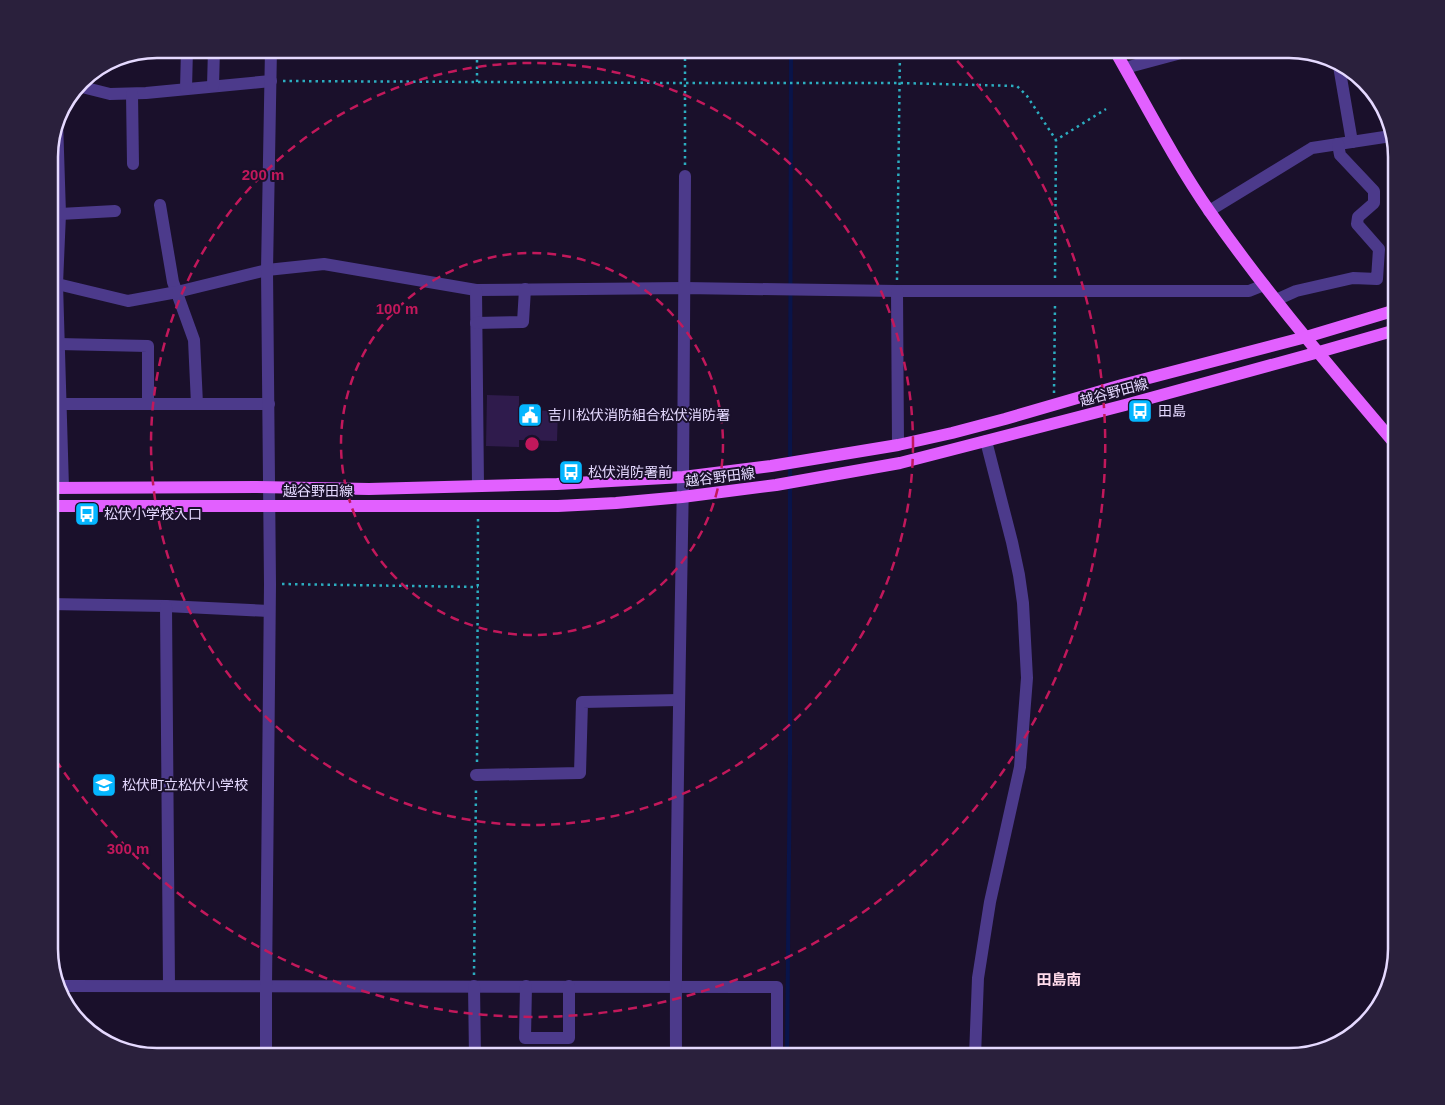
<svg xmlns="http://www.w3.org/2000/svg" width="1445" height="1105" font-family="Helvetica,'Noto Sans JP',sans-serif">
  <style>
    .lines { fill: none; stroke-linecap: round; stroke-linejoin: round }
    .stream { stroke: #09144a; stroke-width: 4 }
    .building { fill: #2f1b4c }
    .path { stroke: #2cadc0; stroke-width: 2.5; stroke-dasharray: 2.5 4; stroke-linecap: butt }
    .minor { stroke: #4c3a8b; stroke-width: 12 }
    .major { stroke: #e260ff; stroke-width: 12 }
    .ring { fill: none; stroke: #c2185b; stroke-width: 2.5; stroke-dasharray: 9 6 }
    .labels { text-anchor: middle; stroke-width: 4; stroke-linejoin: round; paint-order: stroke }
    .street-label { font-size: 14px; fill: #e5d9ff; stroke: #1a102b }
    .poi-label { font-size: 14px; fill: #e5d9ff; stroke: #1a102b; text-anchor: start }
    .neighbourhood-label { font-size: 15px; font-weight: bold; fill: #ffdbeb; stroke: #1a102b }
    .rim { fill: none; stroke: #e5d9ff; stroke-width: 2.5 }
    .centre { fill: #c2185b; stroke: #1a102b; stroke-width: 2.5 }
    .ring-label { font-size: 15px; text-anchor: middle; font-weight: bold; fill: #c2185b; stroke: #1a102b; stroke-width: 4; stroke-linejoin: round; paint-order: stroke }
  </style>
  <rect width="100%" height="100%" fill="#1a102b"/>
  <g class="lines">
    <g class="stream">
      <polyline points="790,479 791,49"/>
      <polyline points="787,1056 790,755 790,486"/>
    </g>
  </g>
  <polygon class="building" points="487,395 519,396 519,410 558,411 557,441 519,440 519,447 486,446"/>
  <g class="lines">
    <g class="path">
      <polyline points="283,81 684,83 900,83 1017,86 1027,96 1056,140"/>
      <polyline points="477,82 477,49"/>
      <polyline points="685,165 685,49"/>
      <polyline points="1055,278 1056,140 1106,109"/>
      <polyline points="897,280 900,49"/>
      <polyline points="1054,393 1055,304"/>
      <polyline points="282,584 478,587"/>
      <polyline points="477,762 478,518"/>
      <polyline points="474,975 476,788"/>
    </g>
    <g class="minor">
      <polyline points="1339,66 1352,142"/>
      <polyline points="1125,68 1196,49"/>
      <polyline points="78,86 110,94 146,93 271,81"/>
      <polyline points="213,86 214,49"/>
      <polyline points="186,89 187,49"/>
      <polyline points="132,94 133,164"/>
      <polyline points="57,120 60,214 57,284 63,488"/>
      <polyline points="160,205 173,282 194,340 197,404"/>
      <polyline points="1209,211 1312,148 1391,136"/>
      <polyline points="60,214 115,211"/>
      <polyline points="49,282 128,301 177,292 267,270 324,264 476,290 684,288 897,291 1249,291 1264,285"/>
      <polyline points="476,290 478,486"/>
      <polyline points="897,291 898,445"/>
      <polyline points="1276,300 1296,291 1353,278 1377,279 1379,249 1357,224 1358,217 1374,203 1374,191 1340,155 1338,144"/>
      <polyline points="476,323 523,322 525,289"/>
      <polyline points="59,344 148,346 148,404"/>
      <polyline points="49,404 269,404"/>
      <polyline points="49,604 166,606 269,611"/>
      <polyline points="166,606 169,986"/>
      <polyline points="476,775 580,773 582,702 679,700"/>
      <polyline points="57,986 777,987 777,1056"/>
      <polyline points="474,986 475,1056"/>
      <polyline points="526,986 525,1038 569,1038 569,986"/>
      <polyline points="266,1056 266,986 270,584 267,270 271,49"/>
      <path d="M676 1056C675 863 680 670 683 477 684 377 684 277 685 176"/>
      <polyline points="975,1056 978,978 990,902 1020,767 1027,678 1023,603 1019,575 1012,542 986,441"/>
    </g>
    <g class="major">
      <path d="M1114 49C1145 103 1174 160 1210 212 1267 294 1332 369 1396 445"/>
      <polyline points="49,488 257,487 369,489 557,484 683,477 771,466 898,445 952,433 1005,419 1122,385 1306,337 1396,310"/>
      <polyline points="49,506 558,506 616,503 682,497 776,485 900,463 1125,405 1319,352 1396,330"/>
    </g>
  </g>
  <g class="ring">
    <circle cx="532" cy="444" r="191"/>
    <circle cx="532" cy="444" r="381"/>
    <path d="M55 128A572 572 0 0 1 104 65M947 50A572 572 0 1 1 50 751"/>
  </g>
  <defs>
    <symbol id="bus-square" viewBox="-11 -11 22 22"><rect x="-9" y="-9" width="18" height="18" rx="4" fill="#05b6ff" stroke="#1a102b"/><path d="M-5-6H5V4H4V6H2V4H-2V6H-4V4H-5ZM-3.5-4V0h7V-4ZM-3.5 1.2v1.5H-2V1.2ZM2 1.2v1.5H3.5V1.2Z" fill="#fff"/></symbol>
    <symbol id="civic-square" viewBox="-11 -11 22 22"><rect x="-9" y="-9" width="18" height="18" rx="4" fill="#05b6ff" stroke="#1a102b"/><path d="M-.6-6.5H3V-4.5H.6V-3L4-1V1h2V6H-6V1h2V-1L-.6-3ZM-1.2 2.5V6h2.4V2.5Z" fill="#fff"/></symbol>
    <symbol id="school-square" viewBox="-11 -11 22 22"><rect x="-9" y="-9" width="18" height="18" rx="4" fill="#05b6ff" stroke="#1a102b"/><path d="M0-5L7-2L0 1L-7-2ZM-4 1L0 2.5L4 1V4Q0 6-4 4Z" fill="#fff"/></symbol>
  </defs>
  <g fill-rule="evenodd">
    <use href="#bus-square" x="1126" y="397" width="28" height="28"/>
    <use href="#civic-square" x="516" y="401" width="28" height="28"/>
    <use href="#bus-square" x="557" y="458" width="28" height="28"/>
    <use href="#bus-square" x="73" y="500" width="28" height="28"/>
    <use href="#school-square" x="90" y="771" width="28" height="28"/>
  </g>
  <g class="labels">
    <g class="street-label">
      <text transform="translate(1114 392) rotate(-15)" y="5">越谷野田線</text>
      <text transform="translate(720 477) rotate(-7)" y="5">越谷野田線</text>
      <text x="318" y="496">越谷野田線</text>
    </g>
    <g class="poi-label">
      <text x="1158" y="416">田島</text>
      <text x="548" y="420">吉川松伏消防組合松伏消防署</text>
      <text x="588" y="477">松伏消防署前</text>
      <text x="104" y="519">松伏小学校入口</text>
      <text x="122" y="790">松伏町立松伏小学校</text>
    </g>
    <g class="neighbourhood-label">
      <text x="1059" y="985">田島南</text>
    </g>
  </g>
  <path d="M0 0H1445V1105H0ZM157 58H1289A99 99 0 0 1 1388 157V949A99 99 0 0 1 1289 1048H157A99 99 0 0 1 58 949V157A99 99 0 0 1 157 58Z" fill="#2a203c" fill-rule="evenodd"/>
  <path class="rim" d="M157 58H1289A99 99 0 0 1 1388 157V949A99 99 0 0 1 1289 1048H157A99 99 0 0 1 58 949V157A99 99 0 0 1 157 58Z"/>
  <circle cx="532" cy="444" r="8" class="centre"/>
  <g class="ring-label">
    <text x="263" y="180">200 m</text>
    <text x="397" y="314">100 m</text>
    <text x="128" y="854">300 m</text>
  </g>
</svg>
